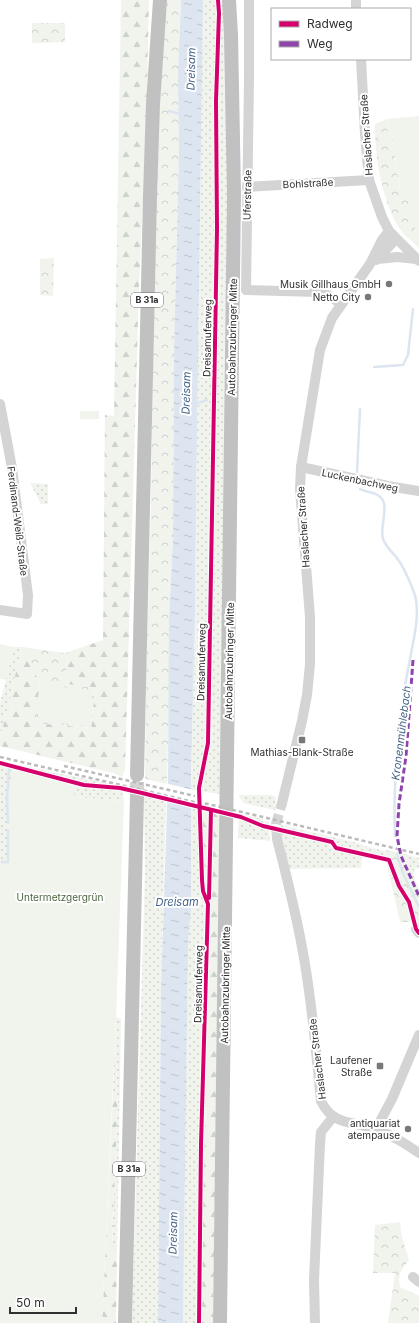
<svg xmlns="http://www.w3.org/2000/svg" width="419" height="1323" font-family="Inter,sans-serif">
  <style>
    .grass { fill: url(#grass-dots) }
    .forest { fill: url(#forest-firs) }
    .park { fill: url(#park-crowns) }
    .garden { fill: #f0f4ed }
    .water { fill: url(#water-ripples) }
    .pier { fill: #fff }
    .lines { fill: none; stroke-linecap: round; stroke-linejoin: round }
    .stream { stroke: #dce5f0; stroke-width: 2.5 }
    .minor-tunnel { stroke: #d5d5d5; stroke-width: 10; stroke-dasharray: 10 5; stroke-linecap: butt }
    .highway-tunnel { stroke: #d5d5d5; stroke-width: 14; stroke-dasharray: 14 7; stroke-linecap: butt }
    .minor { stroke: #d4d4d4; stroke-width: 10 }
    .highway { stroke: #c1c1c1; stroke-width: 14 }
    .rail { stroke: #bbb; stroke-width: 2.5; stroke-dasharray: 4 3; stroke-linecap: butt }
    .quiet { stroke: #8e44ad; stroke-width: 3; stroke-dasharray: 6 3; stroke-linecap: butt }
    .cycleway-casing { stroke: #fff; stroke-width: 6 }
    .cycleway { stroke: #d6006c; stroke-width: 4 }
    .poi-dot { fill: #787878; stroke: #fff; stroke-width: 1.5 }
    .labels { text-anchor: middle; stroke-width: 4; stroke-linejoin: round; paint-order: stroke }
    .shield { fill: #fff; stroke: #6d6d6d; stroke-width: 1 }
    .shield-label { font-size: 9px; font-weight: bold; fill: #2f2f2f }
    .street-label { font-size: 10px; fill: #2f2f2f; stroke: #fff }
    .poi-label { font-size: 10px; fill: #2f2f2f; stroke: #fff; text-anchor: end }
    .park-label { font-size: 10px; fill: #4d6741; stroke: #fff }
    .water-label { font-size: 11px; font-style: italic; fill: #466589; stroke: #fff }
  </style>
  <defs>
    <pattern id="grass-dots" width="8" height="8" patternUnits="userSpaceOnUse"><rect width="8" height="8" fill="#f0f4ed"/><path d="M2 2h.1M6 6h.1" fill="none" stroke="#ced2cc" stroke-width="1.8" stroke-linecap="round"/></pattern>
    <pattern id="forest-firs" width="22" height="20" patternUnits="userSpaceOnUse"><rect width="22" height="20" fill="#f0f4ed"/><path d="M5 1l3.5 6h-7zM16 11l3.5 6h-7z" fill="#ced2cc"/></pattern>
    <pattern id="park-crowns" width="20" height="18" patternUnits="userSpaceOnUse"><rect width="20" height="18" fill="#f0f4ed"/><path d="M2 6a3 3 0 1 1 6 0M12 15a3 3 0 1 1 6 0" fill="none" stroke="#ced2cc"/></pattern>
    <pattern id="water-ripples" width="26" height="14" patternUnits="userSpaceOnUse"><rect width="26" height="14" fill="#dce5f0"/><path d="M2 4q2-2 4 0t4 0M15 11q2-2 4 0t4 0" fill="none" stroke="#bdc5ce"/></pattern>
  </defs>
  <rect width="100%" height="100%" fill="#fff"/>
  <g class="grass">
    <polygon points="203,0 223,0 228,114 220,794 191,790 195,620 196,508"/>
    <polygon points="30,483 48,484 48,504 41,504"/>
    <polygon points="14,647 22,647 0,739 0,703"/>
    <polygon points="0,761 120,786 119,790 122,791 124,801 74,797 8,799 9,863 0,863"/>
    <polygon points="239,795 271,795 276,797 275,810 243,803 243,800 240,799"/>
    <polygon points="144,796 166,801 161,988 158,1323 132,1323 145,871"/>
    <polygon points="191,808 200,810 203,879 211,880 205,1135 203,1187 201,1323 183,1323 188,948 191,904"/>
    <polygon points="242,814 263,819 263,821 269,822 269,824 264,823 263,828 269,830 270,841 238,838 239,819 241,819"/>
    <polygon points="281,825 358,843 365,846 384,851 386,861 362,856 361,868 289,869 281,833 289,835 290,829 281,827"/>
    <polygon points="405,854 419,858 419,869 415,868 413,875"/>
    <polygon points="116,1017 121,1019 117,1254 112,1246 118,1095 113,1093"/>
  </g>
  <g class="forest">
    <path d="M121 0H149L146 131 139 287 125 771H124L122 777 113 773 0 746V739L22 647 29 648C28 664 32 669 40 681L36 723 91 728 95 688 65 684 68 652 103 640 105 415 114 416Z"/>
    <polygon points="200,810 219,815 219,926 213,1323 201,1323 203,1187 205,1135 211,880 203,879"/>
    <polygon points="113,1093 118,1095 112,1246 117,1254 116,1323 102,1323"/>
  </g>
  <g class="park">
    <polygon points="166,0 181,0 178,73 179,153 174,351 173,539 169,619 169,698 167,784 145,779 146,680 151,501 156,136"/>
    <polygon points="32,23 65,23 65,42 32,43"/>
    <path d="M387 119 388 135H392L399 185 400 188 419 186V248C414 243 408 238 403 233 383 208 374 155 375 124Z"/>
    <polygon points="54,258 53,296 40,295 40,259"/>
    <path d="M29 648 65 653 68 652 65 684 95 688 91 728 36 723 40 681C32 669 28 664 29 648Z"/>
    <polygon points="387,850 405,854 419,889 419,934 418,922 400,922 384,851"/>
    <path d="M400 1222 401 1234 409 1260C402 1269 397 1274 400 1287 407 1291 413 1292 419 1296V1323H388L395 1273H373L375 1225Z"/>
  </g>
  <g class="garden">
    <polygon points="419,116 419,186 401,188 399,185 392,135 388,135 387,119"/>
    <polygon points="419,190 419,233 416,234 408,191"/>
    <rect x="80" y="411" width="19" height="8"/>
    <polygon points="0,644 14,647 6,680 0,679"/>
    <polygon points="41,685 93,690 89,726 38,721"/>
    <polygon points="12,769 75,784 74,797 124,801 116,1017 102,1323 0,1323 0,863 9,863 8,799"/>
  </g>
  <polygon class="water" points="181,0 203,0 196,508 195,620 191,778 191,904 188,948 183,1323 158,1323 161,988 168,777 169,619 173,539 174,351 179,153 178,73"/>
  <polygon class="pier" points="165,783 193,790 193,808 164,801"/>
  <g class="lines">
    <g class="stream">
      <polyline points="169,111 180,114"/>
      <polyline points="374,367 403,365 408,355 413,309"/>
      <polyline points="195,404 207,400"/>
      <polyline points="357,472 360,409"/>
      <path d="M360 489C366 493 373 491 379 496 391 504 379 527 383 539 387 549 394 553 399 561 404 568 415 592 416 600 419 618 414 637 411 654 408 669 405 684 403 699 397 744 393 790 395 836"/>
      <polyline points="8,823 7,799 9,769"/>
      <polyline points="397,854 402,871 419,907"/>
      <polyline points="2,862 8,862 8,830"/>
    </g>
    <polyline class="minor-tunnel" points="277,839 276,824 282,803"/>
    <polyline class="highway-tunnel" points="137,796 137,775"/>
    <g class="minor">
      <polyline points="249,0 249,78 246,290 318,292 328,295 341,304"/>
      <polyline points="356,0 356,9"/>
      <polyline points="361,59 365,134 369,180 382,217 389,231 419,261"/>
      <polyline points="247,187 369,180"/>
      <polyline points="378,259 397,257 417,259"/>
      <polyline points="376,260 396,239"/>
      <polyline points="0,404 12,468 28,595 27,614 0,610"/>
      <polyline points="301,467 388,486 419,491"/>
      <polyline points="282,803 302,721 307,695 310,664 310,617 300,489 301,467 320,350 332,318 370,264 382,240 389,231"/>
      <path d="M277 839C284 866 291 894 297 922 310 981 315 1041 321 1101 333 1127 356 1121 379 1130 393 1136 406 1144 419 1153"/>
      <polyline points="416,929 419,933"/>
      <polyline points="376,1129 392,1099 419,1035"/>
      <polyline points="413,1277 419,1282"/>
      <polyline points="315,1323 314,1280 320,1144 321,1132 333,1117"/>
    </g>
    <g class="highway">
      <polyline points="137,775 150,196 153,104 160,0"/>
      <polyline points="125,1323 137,796"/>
      <polyline points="220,1323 234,193 231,35 229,0"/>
    </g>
    <g class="rail">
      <polyline points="0,757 194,802 208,804 419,854"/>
      <polyline points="64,766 195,796"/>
    </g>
    <polyline class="quiet" points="413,660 406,756 399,804 397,836 401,856 419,896"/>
    <defs>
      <g id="cycleway">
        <polyline points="0,763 84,785 120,788 142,793 241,817 263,826 332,842 336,848 389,860 399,886 409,902 416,929 419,933"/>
        <polyline points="209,898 211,810"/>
        <polyline points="199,1323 201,1144 208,904 203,891 202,880 199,788 208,743 217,229 216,101 219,13 218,0"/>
      </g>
    </defs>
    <use href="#cycleway" class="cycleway-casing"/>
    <use href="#cycleway" class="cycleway"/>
  </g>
  <g class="poi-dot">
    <circle cx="389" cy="284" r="4"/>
    <circle cx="368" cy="297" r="4"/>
    <rect x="298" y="736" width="8" height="8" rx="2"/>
    <rect x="376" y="1062" width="8" height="8" rx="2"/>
    <circle cx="408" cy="1129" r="4"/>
  </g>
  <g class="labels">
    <g class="shield">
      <rect x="131" y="293" width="32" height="14" rx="3"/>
      <rect x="113" y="1162" width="32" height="14" rx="3"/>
    </g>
    <g class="shield-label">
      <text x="147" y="303">B 31a</text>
      <text x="129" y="1172">B 31a</text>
    </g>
    <g class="street-label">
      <text transform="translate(366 135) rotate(-94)" y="4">Haslacher Straße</text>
      <text transform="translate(308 183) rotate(-3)" y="4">Bohlstraße</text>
      <text transform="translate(247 195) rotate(-89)" y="4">Uferstraße</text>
      <text transform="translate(232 337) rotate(-89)" y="4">Autobahnzubringer Mitte</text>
      <text transform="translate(207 338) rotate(-89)" y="4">Dreisamuferweg</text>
      <text transform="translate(360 480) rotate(12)" y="4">Luckenbachweg</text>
      <text transform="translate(18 521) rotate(83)" y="4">Ferdinand-Weiß-Straße</text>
      <text transform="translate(303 527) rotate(-94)" y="4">Haslacher Straße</text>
      <text transform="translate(229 661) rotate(-89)" y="4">Autobahnzubringer Mitte</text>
      <text transform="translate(201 662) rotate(-89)" y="4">Dreisamuferweg</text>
      <text transform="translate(198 984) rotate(-89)" y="4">Dreisamuferweg</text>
      <text transform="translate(225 985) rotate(-89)" y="4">Autobahnzubringer Mitte</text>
      <text transform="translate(317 1059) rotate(-97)" y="4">Haslacher Straße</text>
    </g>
    <g class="poi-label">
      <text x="381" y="288">Musik Gillhaus GmbH</text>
      <text x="360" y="301">Netto City</text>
      <text x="302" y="756" text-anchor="middle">Mathias-Blank-Straße</text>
      <text x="372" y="1064">Laufener<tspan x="372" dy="12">Straße</tspan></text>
      <text x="400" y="1127">antiquariat<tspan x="400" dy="12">atempause</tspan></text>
    </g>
    <g class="park-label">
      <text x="60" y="901">Untermetzgergrün</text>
    </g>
    <g class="water-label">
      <text transform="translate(191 69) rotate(-89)" y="4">Dreisam</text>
      <text transform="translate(186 393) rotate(-89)" y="4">Dreisam</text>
      <text transform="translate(401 733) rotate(-83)" y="4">Kronenmühlebach</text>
      <text x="177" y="906">Dreisam</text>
      <text transform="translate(173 1233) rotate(-89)" y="4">Dreisam</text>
    </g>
  </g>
  <rect x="271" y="8" width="140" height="52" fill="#ffffff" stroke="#acacac"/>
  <rect x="279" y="21" width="20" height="6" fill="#d6006c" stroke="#acacac"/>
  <text x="307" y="28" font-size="12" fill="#2f2f2f">Radweg</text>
  <rect x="279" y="41" width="20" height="6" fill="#8e44ad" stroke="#acacac"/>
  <text x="307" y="48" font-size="12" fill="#2f2f2f">Weg</text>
  <path d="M10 1307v6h66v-6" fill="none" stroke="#2f2f2f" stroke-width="2"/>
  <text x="16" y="1307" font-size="12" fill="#2f2f2f" stroke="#ffffff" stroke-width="3" paint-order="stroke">50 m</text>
</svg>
